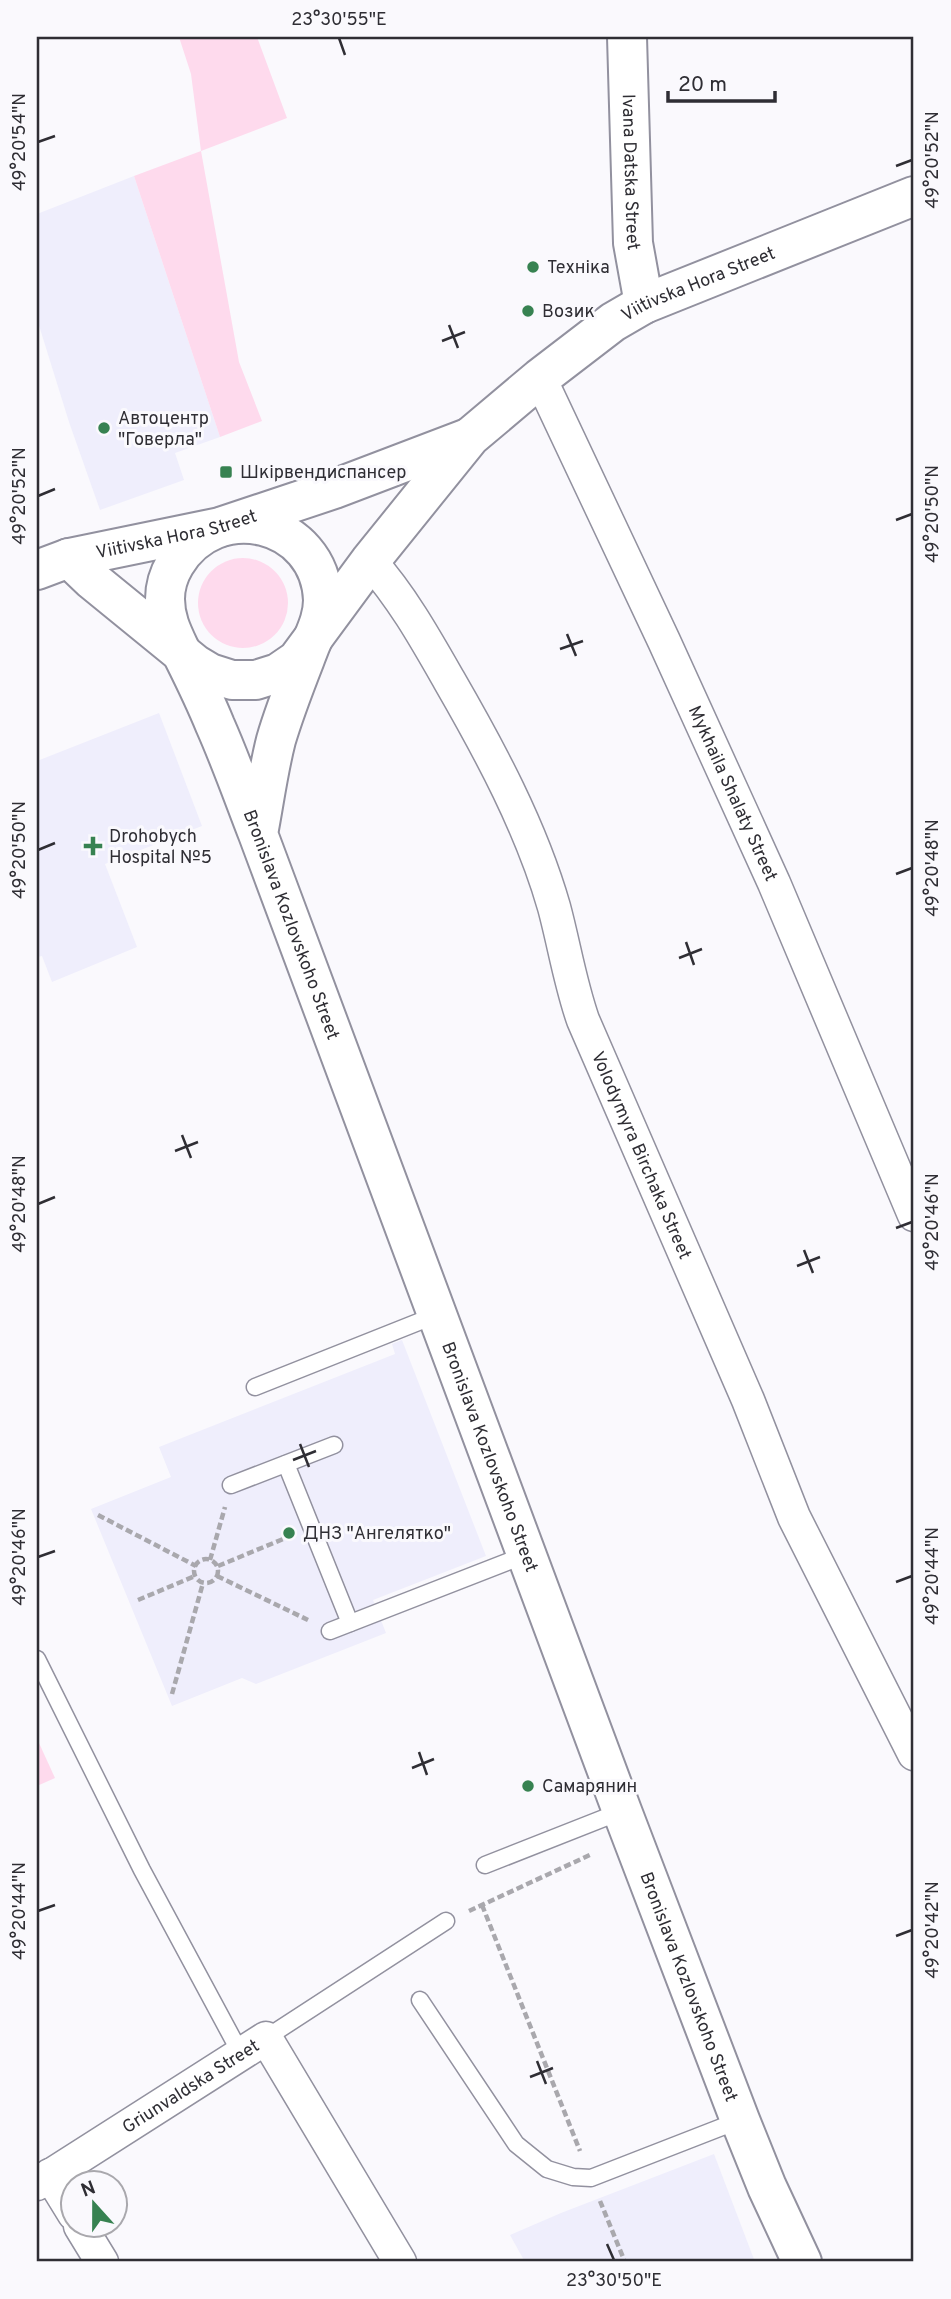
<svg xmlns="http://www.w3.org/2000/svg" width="951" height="2299" font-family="Overpass,sans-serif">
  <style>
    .built { fill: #efeefc }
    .green { fill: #fedaed }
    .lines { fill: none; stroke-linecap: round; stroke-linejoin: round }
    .service-casing { stroke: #92919f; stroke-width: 19 }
    .minor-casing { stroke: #92919f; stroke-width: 35 }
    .tertiary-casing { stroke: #92919f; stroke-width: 42 }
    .path { stroke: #a9a8ad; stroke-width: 4.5; stroke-dasharray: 7 3.5; stroke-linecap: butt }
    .service { stroke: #fff; stroke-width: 16 }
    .minor { stroke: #fff; stroke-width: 32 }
    .tertiary { stroke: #fff; stroke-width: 38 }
    .ticks { fill: none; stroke: #2f2e34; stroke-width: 2.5 }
    .poi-dot { fill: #378251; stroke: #faf9fd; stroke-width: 2.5 }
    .labels { text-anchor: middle; stroke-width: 6; stroke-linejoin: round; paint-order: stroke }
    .street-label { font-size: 18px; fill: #2f2e34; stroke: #faf9fd }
    .poi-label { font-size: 18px; fill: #2f2e34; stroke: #faf9fd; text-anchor: start }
    .neatline { fill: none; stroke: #2f2e34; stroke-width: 2.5 }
    .ticks-label { font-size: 18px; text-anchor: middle; fill: #2f2e34 }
  </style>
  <rect width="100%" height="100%" fill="#faf9fd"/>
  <g class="built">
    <polygon points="134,176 220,437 175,453 184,480 100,510 69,422 37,319 37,214"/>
    <polygon points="159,713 202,826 105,864 137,947 52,982 42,956 37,957 37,761"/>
    <polygon points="402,1340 486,1556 373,1600 386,1633 256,1684 242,1678 172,1706 91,1509 171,1477 159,1447 395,1354 392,1344"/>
    <polygon points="714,2154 755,2262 525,2262 510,2235 561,2213"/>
  </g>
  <g class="green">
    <polygon points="179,37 257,37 287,118 201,151 239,362 262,421 220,437 134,176 201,151 191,74"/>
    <circle cx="243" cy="603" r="45"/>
    <polygon points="39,1743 55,1778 37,1786 37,1744"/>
  </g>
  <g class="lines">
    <defs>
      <g id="service">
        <polyline points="255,1387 436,1315"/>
        <polyline points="286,1464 350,1623"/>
        <polyline points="231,1485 334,1445"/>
        <polyline points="330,1631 525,1555"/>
        <polyline points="37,1659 142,1870 241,2054"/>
        <polyline points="485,1865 622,1811"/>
        <polyline points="420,2000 516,2144 547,2169 573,2177 591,2178 740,2120"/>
        <polyline points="266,2038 446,1921"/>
      </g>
      <g id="minor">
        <path id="s1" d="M540 378 664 641 774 883 914 1215"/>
        <path id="s2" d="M370 561C402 597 425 638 449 680 490 751 531 827 554 907 564 944 570 983 583 1020L748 1400 794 1517 914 1754"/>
        <polyline points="50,2175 74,2214"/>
        <path id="s3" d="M37 2184 266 2038 400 2262"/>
        <polyline points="80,2226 102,2262"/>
      </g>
      <g id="tertiary">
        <path id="s4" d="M627 37 633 243 644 304"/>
        <path id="s5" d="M69 558 92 580 195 664 210 673 232 680H256L278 673 297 660 370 561 470 437 540 378 613 322 644 304 914 196"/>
        <path id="s6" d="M37 570 69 558 220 527 334 489 468 438"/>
        <path id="s7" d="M258 834C264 803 268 771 276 740 285 709 298 677 310 646 316 631 323 617 323 600 320 520 216 495 175 564 169 574 165 587 165 599 165 622 175 638 184 658 195 680 206 703 215 725 231 761 244 798 258 834L622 1811 740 2120 767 2187 802 2262"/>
      </g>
    </defs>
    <use href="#service" class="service-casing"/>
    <use href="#minor" class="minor-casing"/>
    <use href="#tertiary" class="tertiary-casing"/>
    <g class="path">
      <polyline points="98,1515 196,1566"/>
      <circle cx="206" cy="1571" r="12"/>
      <polyline points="210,1560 225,1507"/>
      <polyline points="218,1566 288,1537"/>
      <polyline points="217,1576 308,1620"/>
      <polyline points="138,1600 195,1576"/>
      <polyline points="172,1694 203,1583"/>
      <polyline points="482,1905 580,2151"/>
      <polyline points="469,1911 592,1854"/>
      <polyline points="600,2201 625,2262"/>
    </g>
    <use href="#service" class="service"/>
    <use href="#minor" class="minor"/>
    <use href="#tertiary" class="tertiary"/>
  </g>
  <path class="ticks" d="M339 38 345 55M38 142 55 136M896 166 912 160M449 325 458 348M442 341 465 332M38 496 55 489M896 520 912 514M567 634 576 656M560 649 583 641M38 850 55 843M896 874 912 868M686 942 694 965M679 958 702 949M182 1135 191 1158M175 1151 198 1142M38 1204 55 1197M896 1228 912 1222M804 1250 813 1273M797 1266 820 1257M300 1444 309 1467M293 1460 316 1451M38 1557 55 1551M896 1582 912 1576M419 1752 427 1775M412 1768 434 1759M38 1911 55 1905M896 1936 912 1930M537 2061 546 2084M530 2077 553 2068M607 2244 614 2260"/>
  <g class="poi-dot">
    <circle cx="533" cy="267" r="7"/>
    <circle cx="528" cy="311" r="7"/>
    <circle cx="104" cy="428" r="7"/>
    <rect x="219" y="465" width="14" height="14" rx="3.5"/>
    <path d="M89.5 835.5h7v7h7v7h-7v7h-7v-7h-7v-7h7z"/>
    <circle cx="289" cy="1533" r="7"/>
    <circle cx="528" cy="1786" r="7"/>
  </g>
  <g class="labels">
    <g class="street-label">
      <text dy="6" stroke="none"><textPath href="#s4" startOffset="135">Ivana Datska Street</textPath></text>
      <text dy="6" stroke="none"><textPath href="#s5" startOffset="835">Viitivska Hora Street</textPath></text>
      <text dy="6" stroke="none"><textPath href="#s6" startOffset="144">Viitivska Hora Street</textPath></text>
      <text dy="6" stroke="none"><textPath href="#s1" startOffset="458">Mykhaila Shalaty Street</textPath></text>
      <text dy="6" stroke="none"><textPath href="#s7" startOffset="836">Bronislava Kozlovskoho Street</textPath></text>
      <text dy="6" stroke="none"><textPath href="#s2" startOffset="658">Volodymyra Birchaka Street</textPath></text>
      <text dy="6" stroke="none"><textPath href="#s7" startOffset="1404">Bronislava Kozlovskoho Street</textPath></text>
      <text dy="6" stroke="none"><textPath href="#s7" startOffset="1970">Bronislava Kozlovskoho Street</textPath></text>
      <text dy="6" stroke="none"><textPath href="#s3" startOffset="182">Griunvaldska Street</textPath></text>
    </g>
    <g class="poi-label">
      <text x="547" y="273">Техніка</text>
      <text x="542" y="317">Возик</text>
      <text x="118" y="424">Автоцентр<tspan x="118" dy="21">"Говерла"</tspan></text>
      <text x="240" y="478">Шкірвендиспансер</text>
      <text x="109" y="842">Drohobych<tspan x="109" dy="21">Hospital №5</tspan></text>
      <text x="303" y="1539">ДНЗ "Ангелятко"</text>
      <text x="542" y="1792">Самарянин</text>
    </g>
  </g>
  <rect width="951" height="2299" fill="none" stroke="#faf9fd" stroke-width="77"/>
  <g transform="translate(94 2204) rotate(339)"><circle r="33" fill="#faf9fd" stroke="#a9a8ad" stroke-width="2"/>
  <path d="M0-5L12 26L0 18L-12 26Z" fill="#378251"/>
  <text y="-10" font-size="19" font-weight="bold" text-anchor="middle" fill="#2f2e34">N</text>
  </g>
  <path d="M668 91v10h107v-10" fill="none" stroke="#2f2e34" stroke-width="3.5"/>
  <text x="678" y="91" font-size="21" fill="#2f2e34" stroke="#faf9fd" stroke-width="5" paint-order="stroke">20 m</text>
  <rect x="38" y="38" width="874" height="2222" class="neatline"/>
  <g class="ticks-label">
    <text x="339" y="25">23°30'55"E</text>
    <text transform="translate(19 142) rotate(-90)" y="6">49°20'54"N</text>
    <text transform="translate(932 160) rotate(-90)" y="6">49°20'52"N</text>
    <text transform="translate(19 496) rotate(-90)" y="6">49°20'52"N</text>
    <text transform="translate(932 514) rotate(-90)" y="6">49°20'50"N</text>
    <text transform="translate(19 850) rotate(-90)" y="6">49°20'50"N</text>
    <text transform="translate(932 868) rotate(-90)" y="6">49°20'48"N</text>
    <text transform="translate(19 1204) rotate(-90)" y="6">49°20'48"N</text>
    <text transform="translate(932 1222) rotate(-90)" y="6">49°20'46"N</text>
    <text transform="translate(19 1557) rotate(-90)" y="6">49°20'46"N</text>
    <text transform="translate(932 1576) rotate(-90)" y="6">49°20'44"N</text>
    <text transform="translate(19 1911) rotate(-90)" y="6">49°20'44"N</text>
    <text transform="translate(932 1930) rotate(-90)" y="6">49°20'42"N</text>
    <text x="614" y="2286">23°30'50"E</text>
  </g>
</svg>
